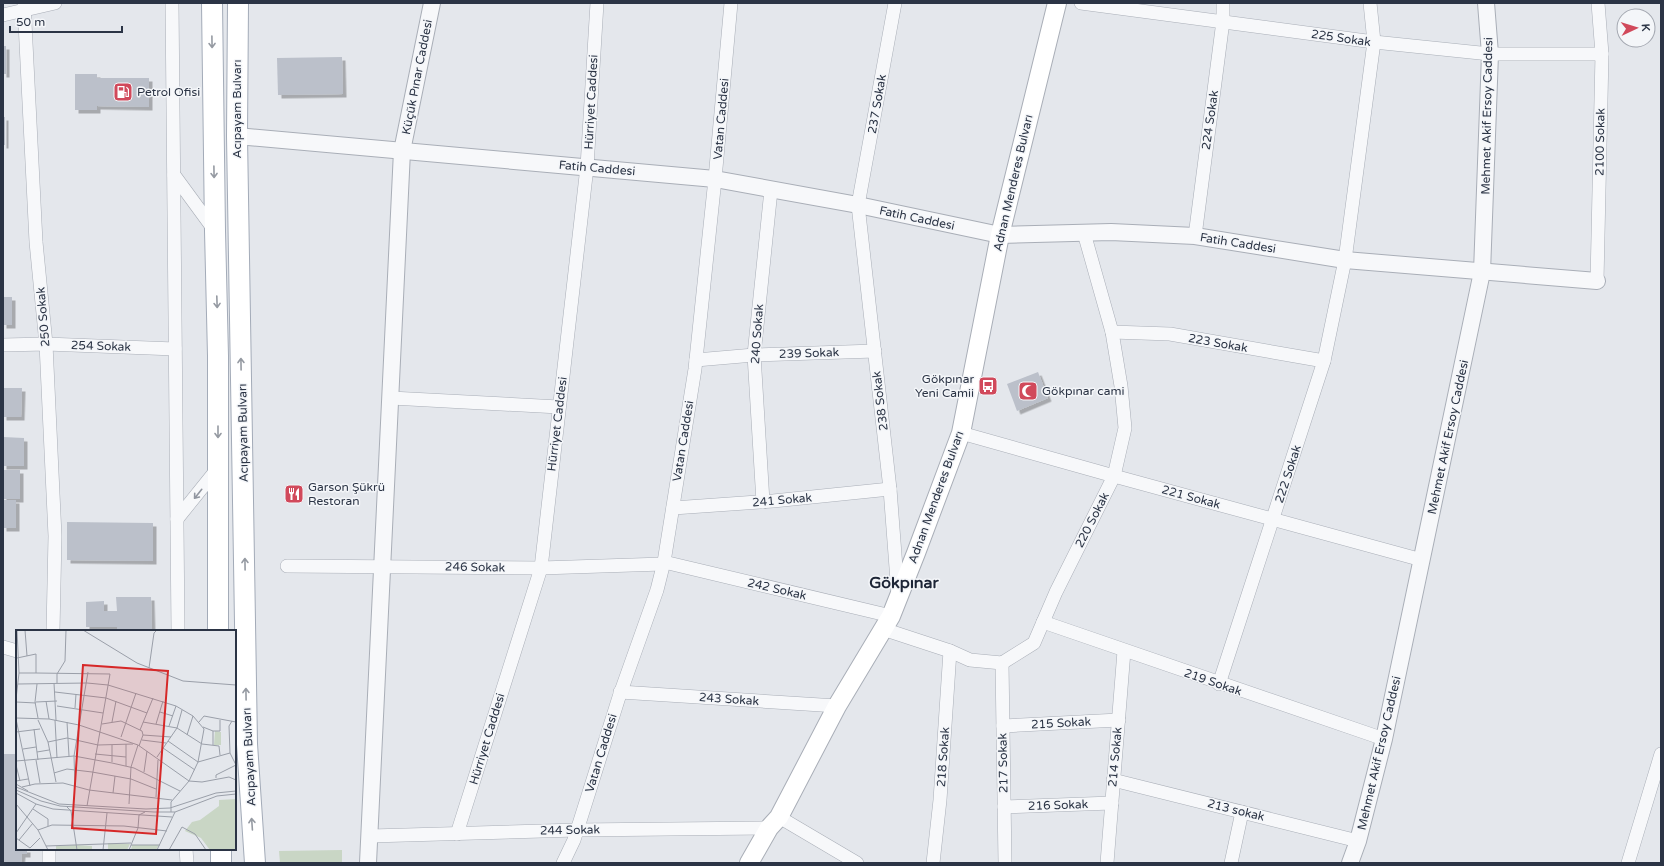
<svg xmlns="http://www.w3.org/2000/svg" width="1664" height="866" font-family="'Varela Round',sans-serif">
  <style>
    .green { fill: #c9d6c5 }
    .building { fill: #bbc0ca; filter: url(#shadow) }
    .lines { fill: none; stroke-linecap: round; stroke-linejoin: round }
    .minor-casing { stroke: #a9aeb7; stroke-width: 14 }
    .tertiary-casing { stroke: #a9aeb7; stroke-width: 18 }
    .secondary-casing { stroke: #a9aeb7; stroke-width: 20 }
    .primary-casing { stroke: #a3abb8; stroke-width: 22 }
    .minor { stroke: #f7f8fa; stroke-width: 13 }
    .tertiary { stroke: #f7f8fa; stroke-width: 16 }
    .secondary { stroke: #fff; stroke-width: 18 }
    .primary { stroke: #fff; stroke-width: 20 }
    .oneway { stroke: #959aa2 }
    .oneway2 { stroke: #9196a0 }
    .labels { text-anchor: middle; stroke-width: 3; stroke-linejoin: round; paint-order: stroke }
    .street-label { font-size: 12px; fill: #2b3445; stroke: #f4f6f9 }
    .poi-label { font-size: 12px; fill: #2b3445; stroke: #f4f6f9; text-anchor: start }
    .district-label { font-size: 16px; font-weight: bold; fill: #1d2536; stroke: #f4f6f9 }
    .inset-road { fill: none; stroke: #9a9fa9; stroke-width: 1 }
    .view { fill: #d62828; fill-opacity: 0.15; stroke: #d62828; stroke-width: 2 }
    .inset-edge { fill: none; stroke: #2b3445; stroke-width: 2 }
  </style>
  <defs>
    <filter id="shadow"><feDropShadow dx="3.5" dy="3.5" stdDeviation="0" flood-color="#0004"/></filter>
  </defs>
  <rect width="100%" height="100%" fill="#e4e7ec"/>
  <polygon class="green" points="342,850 342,863 280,863 279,851"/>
  <g class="building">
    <rect x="3" y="46" width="3" height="28"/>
    <polygon points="342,57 343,94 278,95 277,58"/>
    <polygon points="75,74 97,74 97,78 149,78 149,107 97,106 97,110 75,110"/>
    <rect x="3" y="117" width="2" height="28"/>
    <rect x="3" y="297" width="9" height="28"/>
    <polygon points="1038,372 1048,398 1017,411 1007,384"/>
    <polygon points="3,388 22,388 21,417 3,417"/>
    <polygon points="3,437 24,438 24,466 3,466"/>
    <rect x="3" y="470" width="17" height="29"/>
    <rect x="3" y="500" width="13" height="28"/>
    <polygon points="67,522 153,523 153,561 67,560"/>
    <polygon points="116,597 151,597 152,631 117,631 117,627 86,627 86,602 104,601 104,611 117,611"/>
    <polygon points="3,754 17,754 17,849 27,849 27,854 22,854 21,863 3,863"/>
  </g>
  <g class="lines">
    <defs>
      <g id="minor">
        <polyline points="24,3 36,242 46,344 55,536 53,631"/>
        <polyline points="172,3 178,631"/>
        <polyline points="895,3 858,205 890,489 898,594"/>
        <polyline points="1081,3 1374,42 1490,54 1602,54"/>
        <polyline points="3,15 55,3"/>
        <polyline points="174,175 215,231"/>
        <polyline points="1195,236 1223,21 1223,3"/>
        <polyline points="1597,281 1602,54 1598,3"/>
        <polyline points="1112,332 1170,334 1324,361"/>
        <polyline points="3,345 46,344 175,349"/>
        <polyline points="696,360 754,355 875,351"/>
        <polyline points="391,398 559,407"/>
        <polyline points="961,433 1114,476 1422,560"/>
        <polyline points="763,502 754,355 771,190"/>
        <polyline points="673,508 773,501 890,489"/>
        <polyline points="177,519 218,468"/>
        <polyline points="664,562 891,616"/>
        <polyline points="287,566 541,568 663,564"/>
        <polyline points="1043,622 1384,739"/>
        <polyline points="883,629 950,651 970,660 1002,663 1034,643 1056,592 1114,476 1125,428 1121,386 1112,332 1084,233"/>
        <polyline points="3,647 17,651"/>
        <polyline points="1002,663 1005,863"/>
        <polyline points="1219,684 1324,361 1345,260 1374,42 1370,3"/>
        <polyline points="620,692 837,706"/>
        <polyline points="1003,726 1119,720"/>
        <polyline points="1113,780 1358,841"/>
        <polyline points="1004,807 1112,803"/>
        <polyline points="779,817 857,863"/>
        <polyline points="457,834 541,568 587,167 597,3"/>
        <polyline points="371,836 577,830 769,828"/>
        <polyline points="49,849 49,863"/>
        <polyline points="186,849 187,863"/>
        <polyline points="563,863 574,840 619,697 657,590 664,562 695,369 715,179 731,3"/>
        <polyline points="933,863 940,800 950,651"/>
        <polyline points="1107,863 1124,651"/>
        <polyline points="1231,863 1242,812"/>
        <polyline points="1628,863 1661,754"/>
      </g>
      <g id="tertiary">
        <polyline points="237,136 715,179 858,205 1000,235 1111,232 1195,236 1345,260 1597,281"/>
        <polyline points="368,863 402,151 432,3"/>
        <polyline points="1350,863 1358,841 1384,739 1482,272 1490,54 1486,3"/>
      </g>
      <polyline id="secondary" points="749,863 769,828 779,817 837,706 891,616 916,553 961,433 1000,235 1057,3"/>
      <g id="primary">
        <polyline points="212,3 215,231 218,356 218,631"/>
        <polyline points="238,3 237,136 247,744 255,863"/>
        <polyline points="221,849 221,863"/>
      </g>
    </defs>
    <use href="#minor" class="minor-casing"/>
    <use href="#tertiary" class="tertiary-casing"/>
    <use href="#secondary" class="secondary-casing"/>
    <use href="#primary" class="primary-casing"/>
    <use href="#minor" class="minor"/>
    <use href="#tertiary" class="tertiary"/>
    <use href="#secondary" class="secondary"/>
    <use href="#primary" class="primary"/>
  </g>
  <defs><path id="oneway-shaft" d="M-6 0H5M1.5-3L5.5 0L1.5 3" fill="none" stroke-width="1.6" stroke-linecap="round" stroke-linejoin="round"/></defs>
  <g class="oneway">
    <use href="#oneway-shaft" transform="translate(212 42) rotate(89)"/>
    <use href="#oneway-shaft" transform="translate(214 172) rotate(89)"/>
    <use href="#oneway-shaft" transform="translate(217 302) rotate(88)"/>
    <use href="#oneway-shaft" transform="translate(241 364) rotate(-91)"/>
    <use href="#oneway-shaft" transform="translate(218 432) rotate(90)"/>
    <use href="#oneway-shaft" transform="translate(245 564) rotate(-91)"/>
    <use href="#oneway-shaft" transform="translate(246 694) rotate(-91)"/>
    <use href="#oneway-shaft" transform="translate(252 824) rotate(-94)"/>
  </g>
  <use class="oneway2" href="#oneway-shaft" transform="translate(198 494) rotate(129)"/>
  <defs>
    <symbol id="fuel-square" viewBox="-11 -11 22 22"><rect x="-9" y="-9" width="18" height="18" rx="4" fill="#d1495b" stroke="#f4f6f9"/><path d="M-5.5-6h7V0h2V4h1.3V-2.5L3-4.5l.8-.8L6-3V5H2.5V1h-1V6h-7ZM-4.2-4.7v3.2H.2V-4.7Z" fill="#fff"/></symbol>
    <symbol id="bus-square" viewBox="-11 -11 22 22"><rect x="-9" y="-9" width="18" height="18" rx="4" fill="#d1495b" stroke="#f4f6f9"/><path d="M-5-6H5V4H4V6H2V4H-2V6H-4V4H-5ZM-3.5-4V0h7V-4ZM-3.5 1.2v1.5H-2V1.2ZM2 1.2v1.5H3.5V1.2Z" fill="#fff"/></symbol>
    <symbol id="mosque-square" viewBox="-11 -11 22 22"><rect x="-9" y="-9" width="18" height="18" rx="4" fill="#d1495b" stroke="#f4f6f9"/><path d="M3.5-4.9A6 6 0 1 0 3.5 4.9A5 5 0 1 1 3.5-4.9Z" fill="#fff"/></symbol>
    <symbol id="restaurant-square" viewBox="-11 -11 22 22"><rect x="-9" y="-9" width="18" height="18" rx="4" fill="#d1495b" stroke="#f4f6f9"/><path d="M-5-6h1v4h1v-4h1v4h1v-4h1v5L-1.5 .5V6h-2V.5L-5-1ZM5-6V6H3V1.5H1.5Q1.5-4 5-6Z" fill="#fff"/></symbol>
  </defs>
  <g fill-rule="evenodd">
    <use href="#fuel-square" x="112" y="81" width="22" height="22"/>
    <use href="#bus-square" x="977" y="375" width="22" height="22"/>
    <use href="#mosque-square" x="1017" y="380" width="22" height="22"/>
    <use href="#restaurant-square" x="283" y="483" width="22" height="22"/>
  </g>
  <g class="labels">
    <g class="street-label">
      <text transform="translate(1341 38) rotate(8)" y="4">225 Sokak</text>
      <text transform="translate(417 77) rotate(-79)" y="4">Küçük Pınar Caddesi</text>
      <text transform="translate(591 102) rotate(-87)" y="4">Hürriyet Caddesi</text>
      <text transform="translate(877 104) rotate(-80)" y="4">237 Sokak</text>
      <text transform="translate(237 109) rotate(-90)" y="4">Acıpayam Bulvarı</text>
      <text transform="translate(1487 116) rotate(-89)" y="4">Mehmet Akif Ersoy Caddesi</text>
      <text transform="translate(721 119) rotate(-85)" y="4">Vatan Caddesi</text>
      <text transform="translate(1210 120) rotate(-82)" y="4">224 Sokak</text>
      <text transform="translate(1600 142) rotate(-89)" y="4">2100 Sokak</text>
      <text transform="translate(597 168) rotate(5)" y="4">Fatih Caddesi</text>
      <text transform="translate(1013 183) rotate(-77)" y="4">Adnan Menderes Bulvarı</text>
      <text transform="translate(917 218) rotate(12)" y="4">Fatih Caddesi</text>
      <text transform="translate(1238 243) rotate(9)" y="4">Fatih Caddesi</text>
      <text transform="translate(43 317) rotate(-95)" y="4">250 Sokak</text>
      <text transform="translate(757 334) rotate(-86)" y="4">240 Sokak</text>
      <text transform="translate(1218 343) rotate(10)" y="4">223 Sokak</text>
      <text transform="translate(101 346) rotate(2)" y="4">254 Sokak</text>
      <text transform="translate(809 353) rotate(-2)" y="4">239 Sokak</text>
      <text transform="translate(880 401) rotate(-97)" y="4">238 Sokak</text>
      <text transform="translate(557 424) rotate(-83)" y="4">Hürriyet Caddesi</text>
      <text transform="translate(243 433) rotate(-91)" y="4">Acıpayam Bulvarı</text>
      <text transform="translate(1448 437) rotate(-78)" y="4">Mehmet Akif Ersoy Caddesi</text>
      <text transform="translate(683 441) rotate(-81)" y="4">Vatan Caddesi</text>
      <text transform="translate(1288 474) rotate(-72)" y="4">222 Sokak</text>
      <text transform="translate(936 497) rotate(-70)" y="4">Adnan Menderes Bulvarı</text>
      <text transform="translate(1191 497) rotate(15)" y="4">221 Sokak</text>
      <text transform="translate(782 500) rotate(-5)" y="4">241 Sokak</text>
      <text transform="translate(1092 520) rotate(-63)" y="4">220 Sokak</text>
      <text transform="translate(475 567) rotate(1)" y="4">246 Sokak</text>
      <text transform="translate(777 589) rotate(13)" y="4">242 Sokak</text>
      <text transform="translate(1213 682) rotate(19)" y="4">219 Sokak</text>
      <text transform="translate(729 699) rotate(4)" y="4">243 Sokak</text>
      <text transform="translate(1061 723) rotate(-3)" y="4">215 Sokak</text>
      <text transform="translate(487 739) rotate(-73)" y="4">Hürriyet Caddesi</text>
      <text transform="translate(601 753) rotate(-73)" y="4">Vatan Caddesi</text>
      <text transform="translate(1379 753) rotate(-77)" y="4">Mehmet Akif Ersoy Caddesi</text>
      <text transform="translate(249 757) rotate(-93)" y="4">Acıpayam Bulvarı</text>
      <text transform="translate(943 757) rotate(-86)" y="4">218 Sokak</text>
      <text transform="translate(1115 757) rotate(-85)" y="4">214 Sokak</text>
      <text transform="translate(1003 763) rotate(-91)" y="4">217 Sokak</text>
      <text transform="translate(1058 805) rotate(-2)" y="4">216 Sokak</text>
      <text transform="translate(1236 810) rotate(14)" y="4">213 sokak</text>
      <text transform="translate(570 830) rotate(-1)" y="4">244 Sokak</text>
    </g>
    <g class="poi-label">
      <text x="137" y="96">Petrol Ofisi</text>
      <text x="974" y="383" text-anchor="end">Gökpınar<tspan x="974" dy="14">Yeni Camii</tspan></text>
      <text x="1042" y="395">Gökpınar cami</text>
      <text x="308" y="491">Garson Şükrü<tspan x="308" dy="14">Restoran</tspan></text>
    </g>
    <g class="district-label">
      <text x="904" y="588">Gökpınar</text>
    </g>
  </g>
  <g transform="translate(16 630)">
    <rect width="220" height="220" fill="#e4e7ec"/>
    <path d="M199 101 205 102V115H198ZM92 213 114 214 111 220H92ZM60 215 76 216V220H40V216ZM116 215H143L140 220H115Z" fill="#c9d6c5"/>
    <path d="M220 169V220H194L185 208 169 201 176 192 184 190 203 176V170Z" fill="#c9d6c5"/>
    <path class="inset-road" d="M9 0 11 26M36 0H49M67 0 121 33 167 51 220 55M1 28 20 24V43H3M133 38 138 3 141 0M20 43 94 44 71 176M38 53 40 90M41 53V44L49 31 50 0M2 54 71 53 92 55 160 76 177 86 188 99 182 132 173 151 186 152 213 147 220 150M21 54 19 72 22 88M39 62 90 68 131 83M0 69 3 43 1 0M30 71 33 89M0 72 20 73M20 72 41 71M41 76 87 83M59 78 60 64M144 82 157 86M0 88 33 89 63 95 122 115 173 151 155 172V182M0 89 14 156M22 90 32 112 40 152M39 90 41 128M216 91 213 96 214 123 220 135M51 92 53 126M96 92 100 71M127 92 161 98 186 114M183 92 188 86 220 92M86 94 105 91 126 101 127 105 123 116M140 94 147 71M153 96 160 76M187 97 197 101V115M18 99 22 130M124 100 137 68M197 101H204V90M0 102 24 99M127 105 155 107M171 105 177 86M105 107 120 63M126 110 150 113M152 111 182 132M32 112 51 108 82 115 117 114M110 114V136M186 114 203 116 204 125M147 118 179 140M7 119 20 117M21 122 33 120M79 124 110 127M141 127 161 98 166 80M20 130 24 153M0 131 58 126 96 133 118 138 164 161M96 132V115M182 132 214 123M0 135 4 151M115 137 122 115M128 142 131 121M38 143 51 139 76 142 115 149 140 159M200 148V145L220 135M0 151 12 149M0 154 12 161M19 154 47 153 73 160 156 170M59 156 58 126 72 42M0 157 43 174 130 179 154 178 200 163 220 161M6 157 19 154M0 160 25 171 44 176 138 182H159L201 166 220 164M0 163 20 174 37 179 156 187M97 163 99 146M140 167 142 130M0 174 22 200 32 220M113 174 115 137M51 177 55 181 61 220M17 179 32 189V196M22 200 36 195 108 196 151 201M0 203 20 174M0 208 14 218 24 208M3 210 17 193M115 215H144M30 216 115 213M87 220 91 183M113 220 122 198 123 185 129 182M141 220 159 182M153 220 166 197 179 204 190 220"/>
    <path class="view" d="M67 35 152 41 140 204 56 198Z"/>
    <rect width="220" height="220" class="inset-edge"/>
  </g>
  <rect width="1664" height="866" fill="none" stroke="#2b3445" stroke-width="8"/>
  <g transform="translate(1636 28) rotate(86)"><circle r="19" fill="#f4f6f9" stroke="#a4a8b1"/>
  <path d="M0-3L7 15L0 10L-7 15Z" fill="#d1495b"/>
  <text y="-6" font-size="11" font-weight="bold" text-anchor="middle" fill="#2b3445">K</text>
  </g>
  <path d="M10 26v6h112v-6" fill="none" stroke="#2b3445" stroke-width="2"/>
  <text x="16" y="26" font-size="12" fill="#2b3445" stroke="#f4f6f9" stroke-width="3" paint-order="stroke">50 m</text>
</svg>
